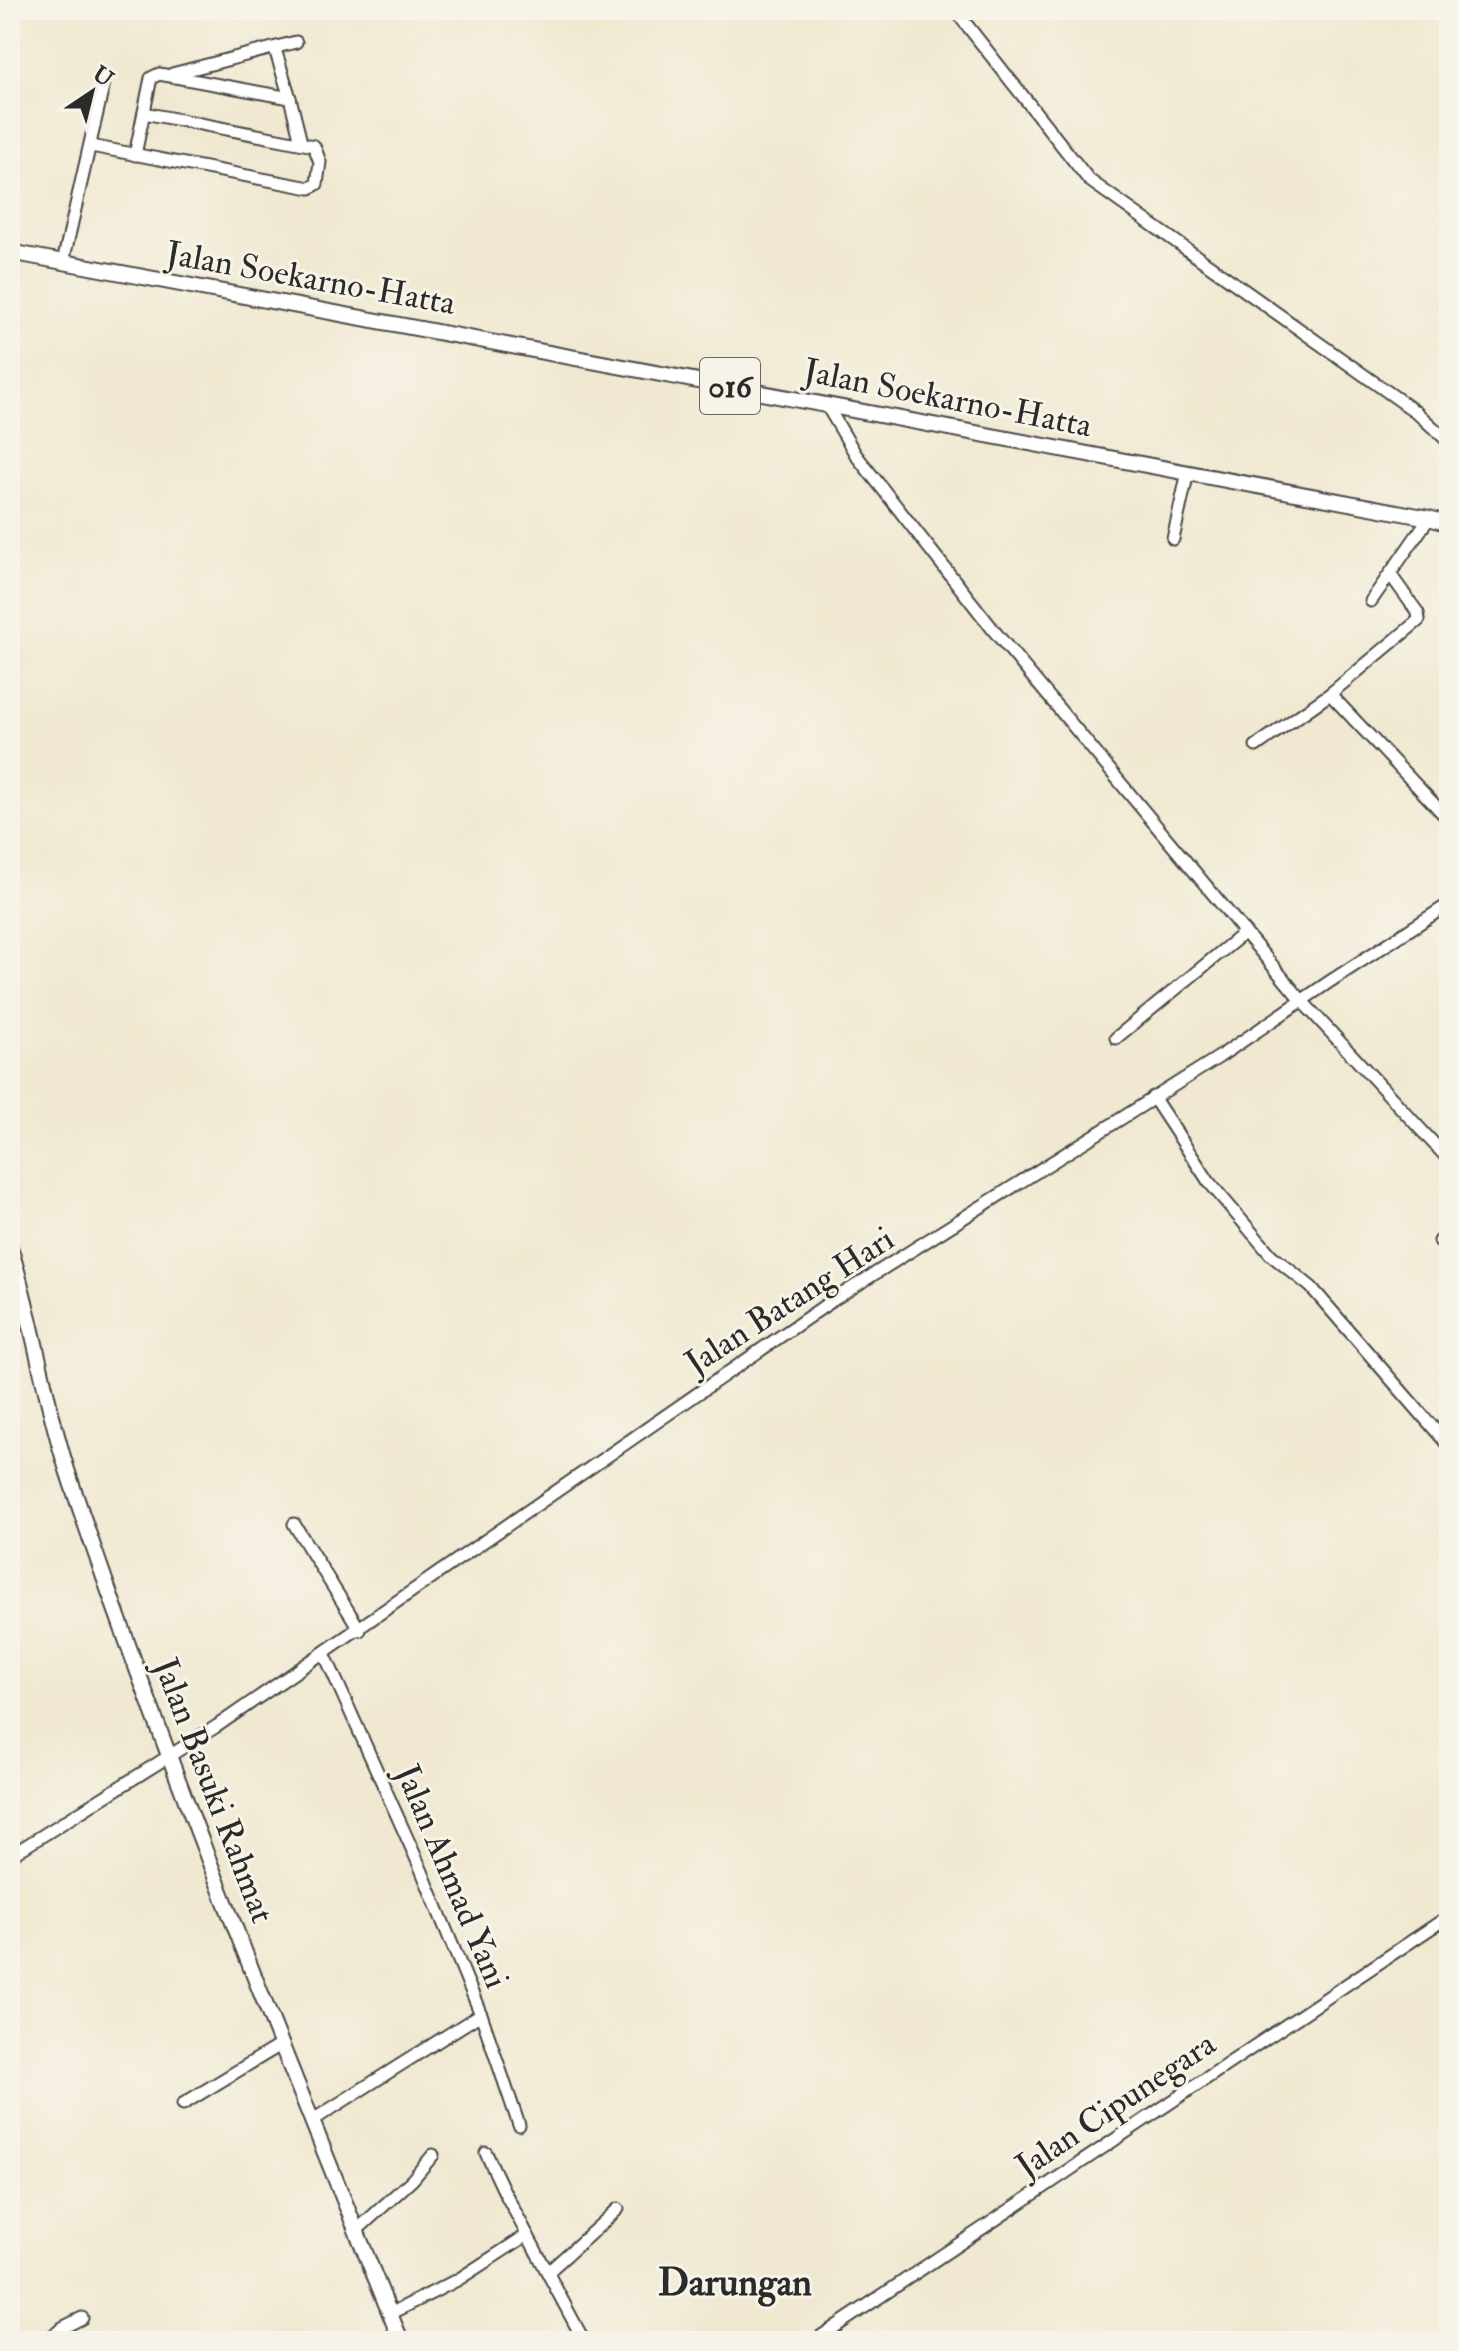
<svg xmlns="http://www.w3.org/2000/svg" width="1459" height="2351" font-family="'IM FELL Double Pica',serif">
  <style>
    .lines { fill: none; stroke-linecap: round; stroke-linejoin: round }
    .minor-casing { stroke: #494744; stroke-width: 15 }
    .major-casing { stroke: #494744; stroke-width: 18 }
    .minor { stroke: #fff; stroke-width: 11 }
    .major { stroke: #fff; stroke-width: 14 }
    .labels { text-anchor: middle; stroke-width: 6; stroke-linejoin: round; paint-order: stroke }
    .shield { fill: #f7f3e8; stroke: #686764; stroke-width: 2 }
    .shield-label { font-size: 32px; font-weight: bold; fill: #2b2b2b }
    .street-label { font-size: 34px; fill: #2b2b2b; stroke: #f7f3e8 }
    .quarter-label { font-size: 38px; font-weight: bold; fill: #2b2b2b; stroke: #f7f3e8 }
  </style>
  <rect width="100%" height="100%" fill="#f7f3e8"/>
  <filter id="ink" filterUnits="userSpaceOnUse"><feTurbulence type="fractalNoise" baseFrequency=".0125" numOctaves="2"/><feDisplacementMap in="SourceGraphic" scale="16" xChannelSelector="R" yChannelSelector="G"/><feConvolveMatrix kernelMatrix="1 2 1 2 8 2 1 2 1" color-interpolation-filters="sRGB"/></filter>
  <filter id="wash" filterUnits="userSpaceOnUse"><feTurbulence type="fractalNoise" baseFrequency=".006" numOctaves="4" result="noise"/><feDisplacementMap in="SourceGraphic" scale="32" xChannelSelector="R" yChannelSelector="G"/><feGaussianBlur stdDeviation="1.8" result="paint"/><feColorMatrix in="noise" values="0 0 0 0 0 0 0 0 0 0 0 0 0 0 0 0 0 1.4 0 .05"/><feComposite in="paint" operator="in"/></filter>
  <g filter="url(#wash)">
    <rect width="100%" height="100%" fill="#f0e8d0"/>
  </g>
  <g filter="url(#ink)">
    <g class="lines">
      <defs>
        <g id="minor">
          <polyline points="955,10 1089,180 1416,412 1449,442"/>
          <polyline points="275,49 290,98"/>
          <polyline points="172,74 296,42"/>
          <polyline points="91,146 310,188 317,184 320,162 314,146 144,113"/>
          <polyline points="135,155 151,78 159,74 290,98 301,142"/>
          <polyline points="63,262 105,78"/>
          <polyline points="826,404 856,455 995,632 1302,1001 1449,1160"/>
          <polyline points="1173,539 1188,472"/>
          <polyline points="1371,601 1429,518"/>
          <polyline points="1330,694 1449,820"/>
          <polyline points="1256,746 1330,694 1419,620 1418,613 1390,574"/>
          <polyline points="1116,1038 1244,933"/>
          <polyline points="1153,1097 1209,1182 1271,1255 1311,1287 1449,1446"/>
          <polyline points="1440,1241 1449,1233"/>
          <polyline points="294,1524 360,1630"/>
          <polyline points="324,1653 421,1869 482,2017 519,2125"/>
          <polyline points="10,1856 217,1726 833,1300 1219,1057 1329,982 1449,904"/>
          <polyline points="183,2104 282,2044"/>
          <polyline points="313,2120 481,2014"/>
          <polyline points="486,2153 504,2191 584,2341"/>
          <polyline points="357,2230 412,2180 433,2155"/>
          <polyline points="548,2272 618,2209"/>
          <polyline points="390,2314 459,2279 527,2235"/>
          <polyline points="48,2341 62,2328 82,2318"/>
          <polyline points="814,2341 1449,1916"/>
        </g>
        <g id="major">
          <polyline points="10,252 1429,518 1449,524"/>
          <path d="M10 1247C34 1324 45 1405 71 1482 169 1772 286 2057 401 2341"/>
        </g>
      </defs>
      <use href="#minor" class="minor-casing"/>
      <use href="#major" class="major-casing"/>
      <use href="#minor" class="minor"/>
      <use href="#major" class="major"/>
    </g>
  </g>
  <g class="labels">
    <rect class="shield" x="700" y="358" width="60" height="56" rx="6"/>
    <g class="shield-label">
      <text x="730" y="397">016</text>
    </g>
    <g class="street-label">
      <text transform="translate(311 277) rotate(10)" y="12">Jalan Soekarno-Hatta</text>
      <text transform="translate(948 397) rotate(11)" y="12">Jalan Soekarno-Hatta</text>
      <text transform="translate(789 1300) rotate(-33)" y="12">Jalan Batang Hari</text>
      <text transform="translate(215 1790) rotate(69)" y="12">Jalan Basuki Rahmat</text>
      <text transform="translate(453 1876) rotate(67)" y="12">Jalan Ahmad Yani</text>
      <text transform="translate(1115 2104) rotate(-34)" y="12">Jalan Cipunegara</text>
    </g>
    <g class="quarter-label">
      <text x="735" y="2295">Darungan</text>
    </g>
  </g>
  <rect width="1459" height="2351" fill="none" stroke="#f7f3e8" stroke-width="40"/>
  <g transform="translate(92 92) rotate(35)" stroke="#f7f3e8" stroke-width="6" paint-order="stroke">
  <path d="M0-6L14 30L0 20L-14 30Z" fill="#2b2b2b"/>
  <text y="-12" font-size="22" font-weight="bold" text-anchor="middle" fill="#2b2b2b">U</text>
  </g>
</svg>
